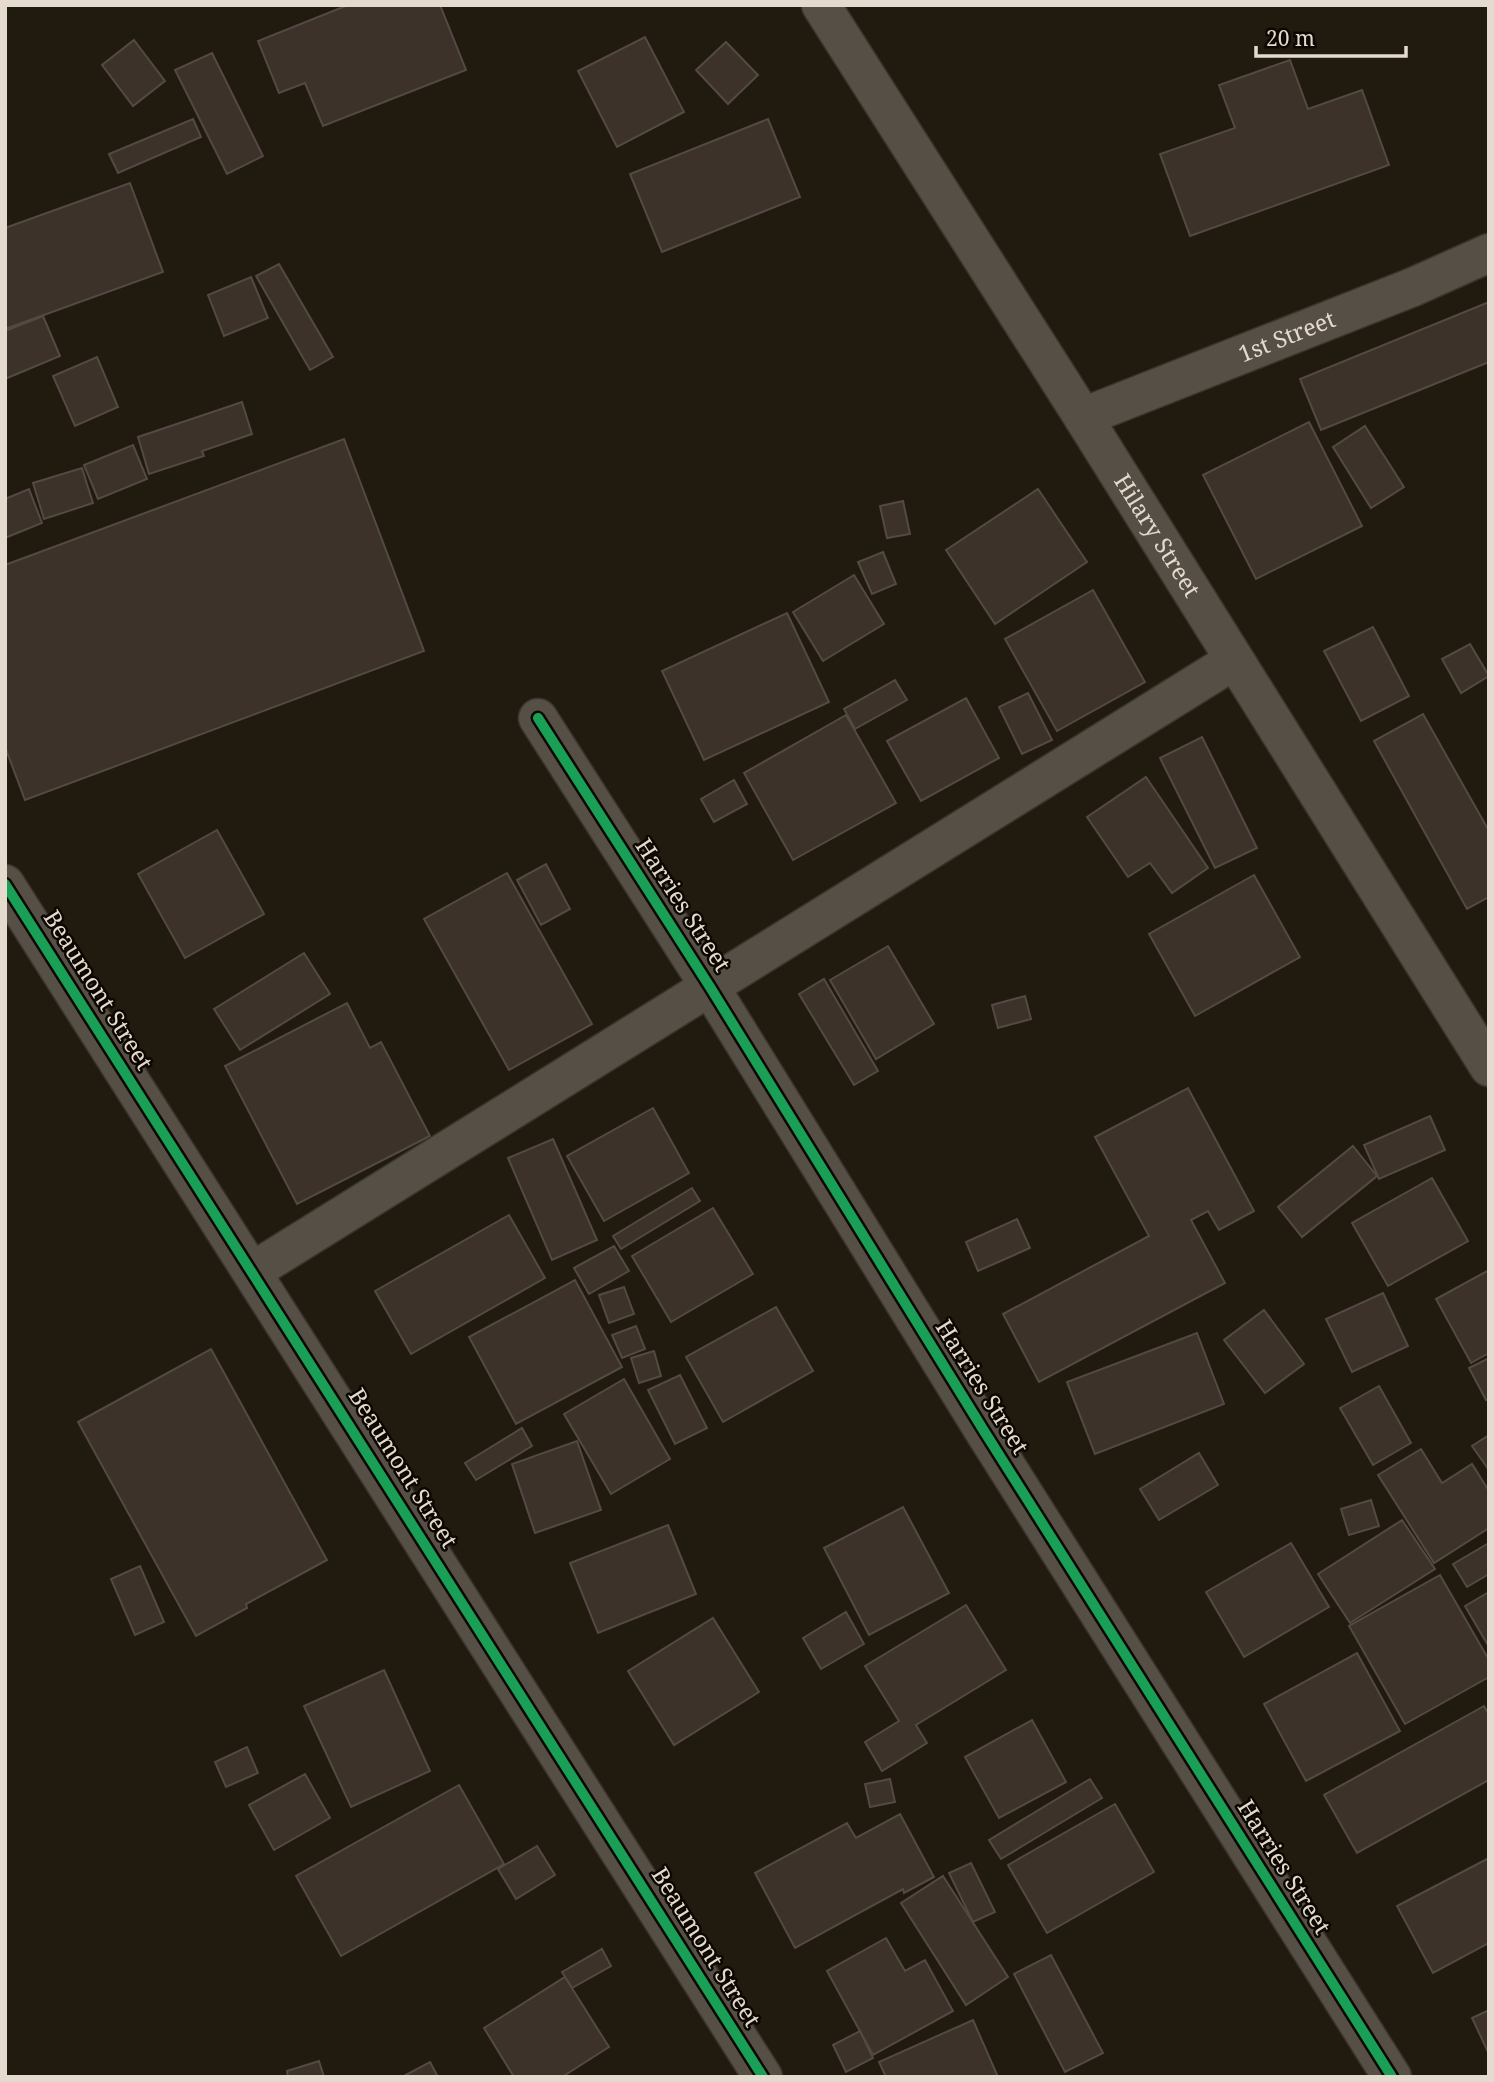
<svg xmlns="http://www.w3.org/2000/svg" width="1494" height="2082" font-family="'Noto Serif',serif">
  <style>
    .building { fill: #3d3229; stroke: #524a43; stroke-width: 2 }
    .lines { fill: none; stroke-linecap: round; stroke-linejoin: round }
    .minor-casing { stroke: #3a342d; stroke-width: 41 }
    .minor { stroke: #564f46; stroke-width: 38 }
    .cycleway-casing { stroke: #0d0702; stroke-width: 15 }
    .cycleway { stroke: #1a9f57; stroke-width: 10 }
    .labels { text-anchor: middle; stroke-width: 5; stroke-linejoin: round; paint-order: stroke }
    .street-label { font-size: 23px; fill: #e4dace; stroke: #0d0702 }
  </style>
  <rect width="100%" height="100%" fill="#211a0f"/>
  <g class="building">
    <polygon points="348,5 440,5 466,70 323,126 305,83 279,93 258,41"/>
    <polygon points="645,37 684,112 617,147 578,71"/>
    <polygon points="134,40 165,81 133,106 102,65"/>
    <polygon points="726,42 758,75 728,104 696,70"/>
    <polygon points="212,53 263,156 227,174 175,70"/>
    <polygon points="1290,60 1308,109 1362,90 1389,165 1190,236 1160,154 1235,128 1219,85"/>
    <polygon points="193,119 201,137 118,173 109,154"/>
    <polygon points="768,119 800,197 662,252 630,174"/>
    <polygon points="130,183 163,272 5,329 5,228"/>
    <polygon points="279,264 333,357 310,370 256,276"/>
    <polygon points="251,277 268,318 224,336 208,295"/>
    <polygon points="1489,302 1489,362 1321,430 1300,379"/>
    <polygon points="43,316 60,356 5,379 5,331"/>
    <polygon points="97,357 118,407 75,426 53,376"/>
    <polygon points="242,402 252,434 202,451 204,456 149,474 138,437"/>
    <polygon points="1309,422 1362,526 1256,579 1203,475"/>
    <polygon points="1365,426 1404,487 1371,508 1333,447"/>
    <polygon points="344,439 424,651 25,800 5,747 5,565"/>
    <polygon points="133,445 147,479 98,499 84,465"/>
    <polygon points="82,468 93,503 44,519 33,483"/>
    <polygon points="29,489 42,523 5,538 5,499"/>
    <polygon points="1038,489 1087,562 995,624 946,550"/>
    <polygon points="903,501 910,534 887,538 880,506"/>
    <polygon points="883,552 896,584 872,594 858,562"/>
    <polygon points="854,575 884,624 823,661 793,612"/>
    <polygon points="1093,590 1145,682 1057,731 1005,639"/>
    <polygon points="787,613 829,702 704,760 662,671"/>
    <polygon points="1373,627 1409,696 1361,721 1324,651"/>
    <polygon points="1470,644 1489,676 1461,693 1442,659"/>
    <polygon points="895,680 907,700 855,729 844,709"/>
    <polygon points="1028,693 1052,740 1022,754 999,707"/>
    <polygon points="966,698 999,758 921,801 887,741"/>
    <polygon points="1423,714 1489,831 1489,897 1467,909 1374,741"/>
    <polygon points="846,715 896,803 793,860 744,773"/>
    <polygon points="1202,737 1257,848 1215,868 1160,758"/>
    <polygon points="1146,777 1208,868 1172,893 1150,863 1128,877 1087,817"/>
    <polygon points="734,780 747,804 714,822 701,799"/>
    <polygon points="217,830 264,914 185,958 138,874"/>
    <polygon points="546,864 570,909 541,925 517,880"/>
    <polygon points="507,873 592,1024 509,1070 424,919"/>
    <polygon points="1254,875 1300,957 1195,1016 1149,934"/>
    <polygon points="888,946 934,1024 876,1059 830,980"/>
    <polygon points="304,953 330,994 240,1050 214,1009"/>
    <polygon points="824,979 878,1071 854,1085 799,994"/>
    <polygon points="1025,996 1031,1019 998,1028 992,1005"/>
    <polygon points="347,1003 370,1048 381,1042 430,1136 297,1204 225,1066"/>
    <polygon points="1188,1088 1254,1211 1219,1230 1208,1211 1191,1220 1225,1283 1039,1382 1003,1314 1149,1236 1095,1137"/>
    <polygon points="653,1108 689,1173 604,1221 567,1156"/>
    <polygon points="1430,1116 1445,1150 1379,1179 1364,1145"/>
    <polygon points="553,1139 597,1240 552,1260 508,1158"/>
    <polygon points="1353,1146 1377,1176 1302,1237 1278,1207"/>
    <polygon points="1432,1178 1468,1241 1388,1286 1352,1223"/>
    <polygon points="692,1188 700,1201 621,1249 613,1236"/>
    <polygon points="713,1208 753,1274 671,1322 632,1256"/>
    <polygon points="509,1215 545,1278 411,1354 375,1291"/>
    <polygon points="1017,1219 1030,1248 978,1271 966,1242"/>
    <polygon points="614,1246 629,1271 589,1294 574,1268"/>
    <polygon points="1489,1270 1489,1353 1471,1363 1436,1299"/>
    <polygon points="575,1280 622,1367 516,1424 469,1337"/>
    <polygon points="624,1287 634,1314 609,1323 599,1295"/>
    <polygon points="1383,1293 1408,1346 1352,1372 1326,1319"/>
    <polygon points="776,1307 813,1371 723,1422 686,1357"/>
    <polygon points="1264,1310 1304,1364 1265,1393 1224,1340"/>
    <polygon points="636,1326 645,1349 622,1358 612,1335"/>
    <polygon points="1197,1333 1224,1404 1095,1454 1067,1382"/>
    <polygon points="211,1349 327,1560 246,1604 247,1608 196,1636 78,1422"/>
    <polygon points="654,1351 661,1376 639,1383 631,1358"/>
    <polygon points="1489,1358 1489,1398 1486,1400 1469,1368"/>
    <polygon points="680,1375 707,1428 675,1444 648,1390"/>
    <polygon points="624,1379 670,1459 611,1494 564,1414"/>
    <polygon points="1379,1386 1411,1443 1373,1465 1340,1408"/>
    <polygon points="522,1428 532,1446 476,1480 465,1463"/>
    <polygon points="1489,1435 1489,1470 1472,1446"/>
    <polygon points="577,1441 601,1510 535,1533 512,1464"/>
    <polygon points="1421,1449 1442,1483 1472,1464 1489,1491 1489,1528 1434,1563 1378,1475"/>
    <polygon points="1199,1453 1218,1485 1159,1520 1140,1489"/>
    <polygon points="1371,1500 1379,1526 1349,1535 1341,1509"/>
    <polygon points="903,1507 949,1593 869,1635 824,1548"/>
    <polygon points="1402,1520 1435,1569 1350,1623 1318,1574"/>
    <polygon points="668,1525 696,1594 598,1633 570,1563"/>
    <polygon points="1291,1543 1329,1607 1244,1657 1206,1592"/>
    <polygon points="1489,1543 1489,1574 1467,1587 1453,1564"/>
    <polygon points="140,1566 164,1622 135,1635 111,1579"/>
    <polygon points="1440,1575 1489,1660 1489,1677 1405,1724 1349,1626"/>
    <polygon points="1489,1592 1489,1647 1465,1606"/>
    <polygon points="966,1605 1006,1670 916,1725 927,1743 882,1771 865,1742 899,1721 865,1666"/>
    <polygon points="846,1612 864,1644 821,1669 803,1638"/>
    <polygon points="713,1618 759,1692 674,1745 628,1671"/>
    <polygon points="1357,1653 1400,1731 1306,1781 1264,1704"/>
    <polygon points="384,1670 430,1771 351,1807 304,1706"/>
    <polygon points="1484,1706 1489,1715 1489,1780 1357,1853 1324,1795"/>
    <polygon points="1032,1720 1066,1782 999,1818 965,1757"/>
    <polygon points="247,1747 258,1773 226,1787 215,1762"/>
    <polygon points="305,1774 330,1818 274,1850 249,1805"/>
    <polygon points="890,1779 895,1802 870,1807 865,1784"/>
    <polygon points="1090,1779 1102,1798 1001,1859 989,1840"/>
    <polygon points="459,1785 504,1864 341,1956 296,1876"/>
    <polygon points="1115,1804 1154,1872 1047,1933 1008,1865"/>
    <polygon points="900,1814 934,1877 904,1893 903,1889 795,1948 755,1873 847,1823 856,1838"/>
    <polygon points="537,1846 555,1875 516,1899 498,1869"/>
    <polygon points="1489,1858 1489,1943 1433,1973 1397,1906"/>
    <polygon points="971,1863 995,1912 973,1922 949,1873"/>
    <polygon points="943,1876 1008,1977 966,2005 901,1903"/>
    <polygon points="886,1938 905,1971 925,1960 953,2011 873,2055 827,1971"/>
    <polygon points="602,1949 611,1966 572,1988 562,1972"/>
    <polygon points="1051,1955 1103,2053 1065,2072 1014,1974"/>
    <polygon points="565,1977 609,2047 562,2077 514,2077 484,2028"/>
    <polygon points="1489,2010 1489,2054 1472,2018"/>
    <polygon points="973,2020 998,2077 886,2077 879,2062"/>
    <polygon points="860,2031 873,2058 846,2072 833,2045"/>
    <polygon points="319,2061 324,2077 288,2077 287,2071"/>
    <polygon points="430,2062 438,2077 402,2077"/>
  </g>
  <g class="lines">
    <defs>
      <g id="minor">
        <path id="s1" d="M821 5 1083 417 1489 1067"/>
        <path id="s2" d="M1083 417 1413 287 1489 253"/>
        <polyline points="538,718 710,987 984,1431 1392,2077"/>
        <polyline points="5,884 763,2077"/>
        <polyline points="253,1271 1233,661"/>
      </g>
    </defs>
    <use href="#minor" class="minor-casing"/>
    <use href="#minor" class="minor"/>
    <defs>
      <g id="cycleway">
        <polyline points="538,718 710,987 984,1431 1392,2077"/>
        <polyline points="5,884 763,2077"/>
      </g>
    </defs>
    <use href="#cycleway" class="cycleway-casing"/>
    <use href="#cycleway" class="cycleway"/>
  </g>
  <g class="labels">
    <g class="street-label">
      <text dy="8" stroke="none"><textPath href="#s2" startOffset="219">1st Street</textPath></text>
      <text dy="8" stroke="none"><textPath href="#s1" startOffset="628">Hilary Street</textPath></text>
      <text transform="translate(683 905) rotate(57)" y="8">Harries Street</text>
      <text transform="translate(98 990) rotate(58)" y="8">Beaumont Street</text>
      <text transform="translate(982 1387) rotate(58)" y="8">Harries Street</text>
      <text transform="translate(403 1468) rotate(58)" y="8">Beaumont Street</text>
      <text transform="translate(1284 1867) rotate(58)" y="8">Harries Street</text>
      <text transform="translate(706 1947) rotate(58)" y="8">Beaumont Street</text>
    </g>
  </g>
  <rect width="1494" height="2082" fill="none" stroke="#e4dace" stroke-width="14"/>
  <path d="M1256 46v10h150v-10" fill="none" stroke="#e4dace" stroke-width="3.5"/>
  <text x="1266" y="46" font-size="21" fill="#e4dace" stroke="#0d0702" stroke-width="5" paint-order="stroke">20 m</text>
</svg>
